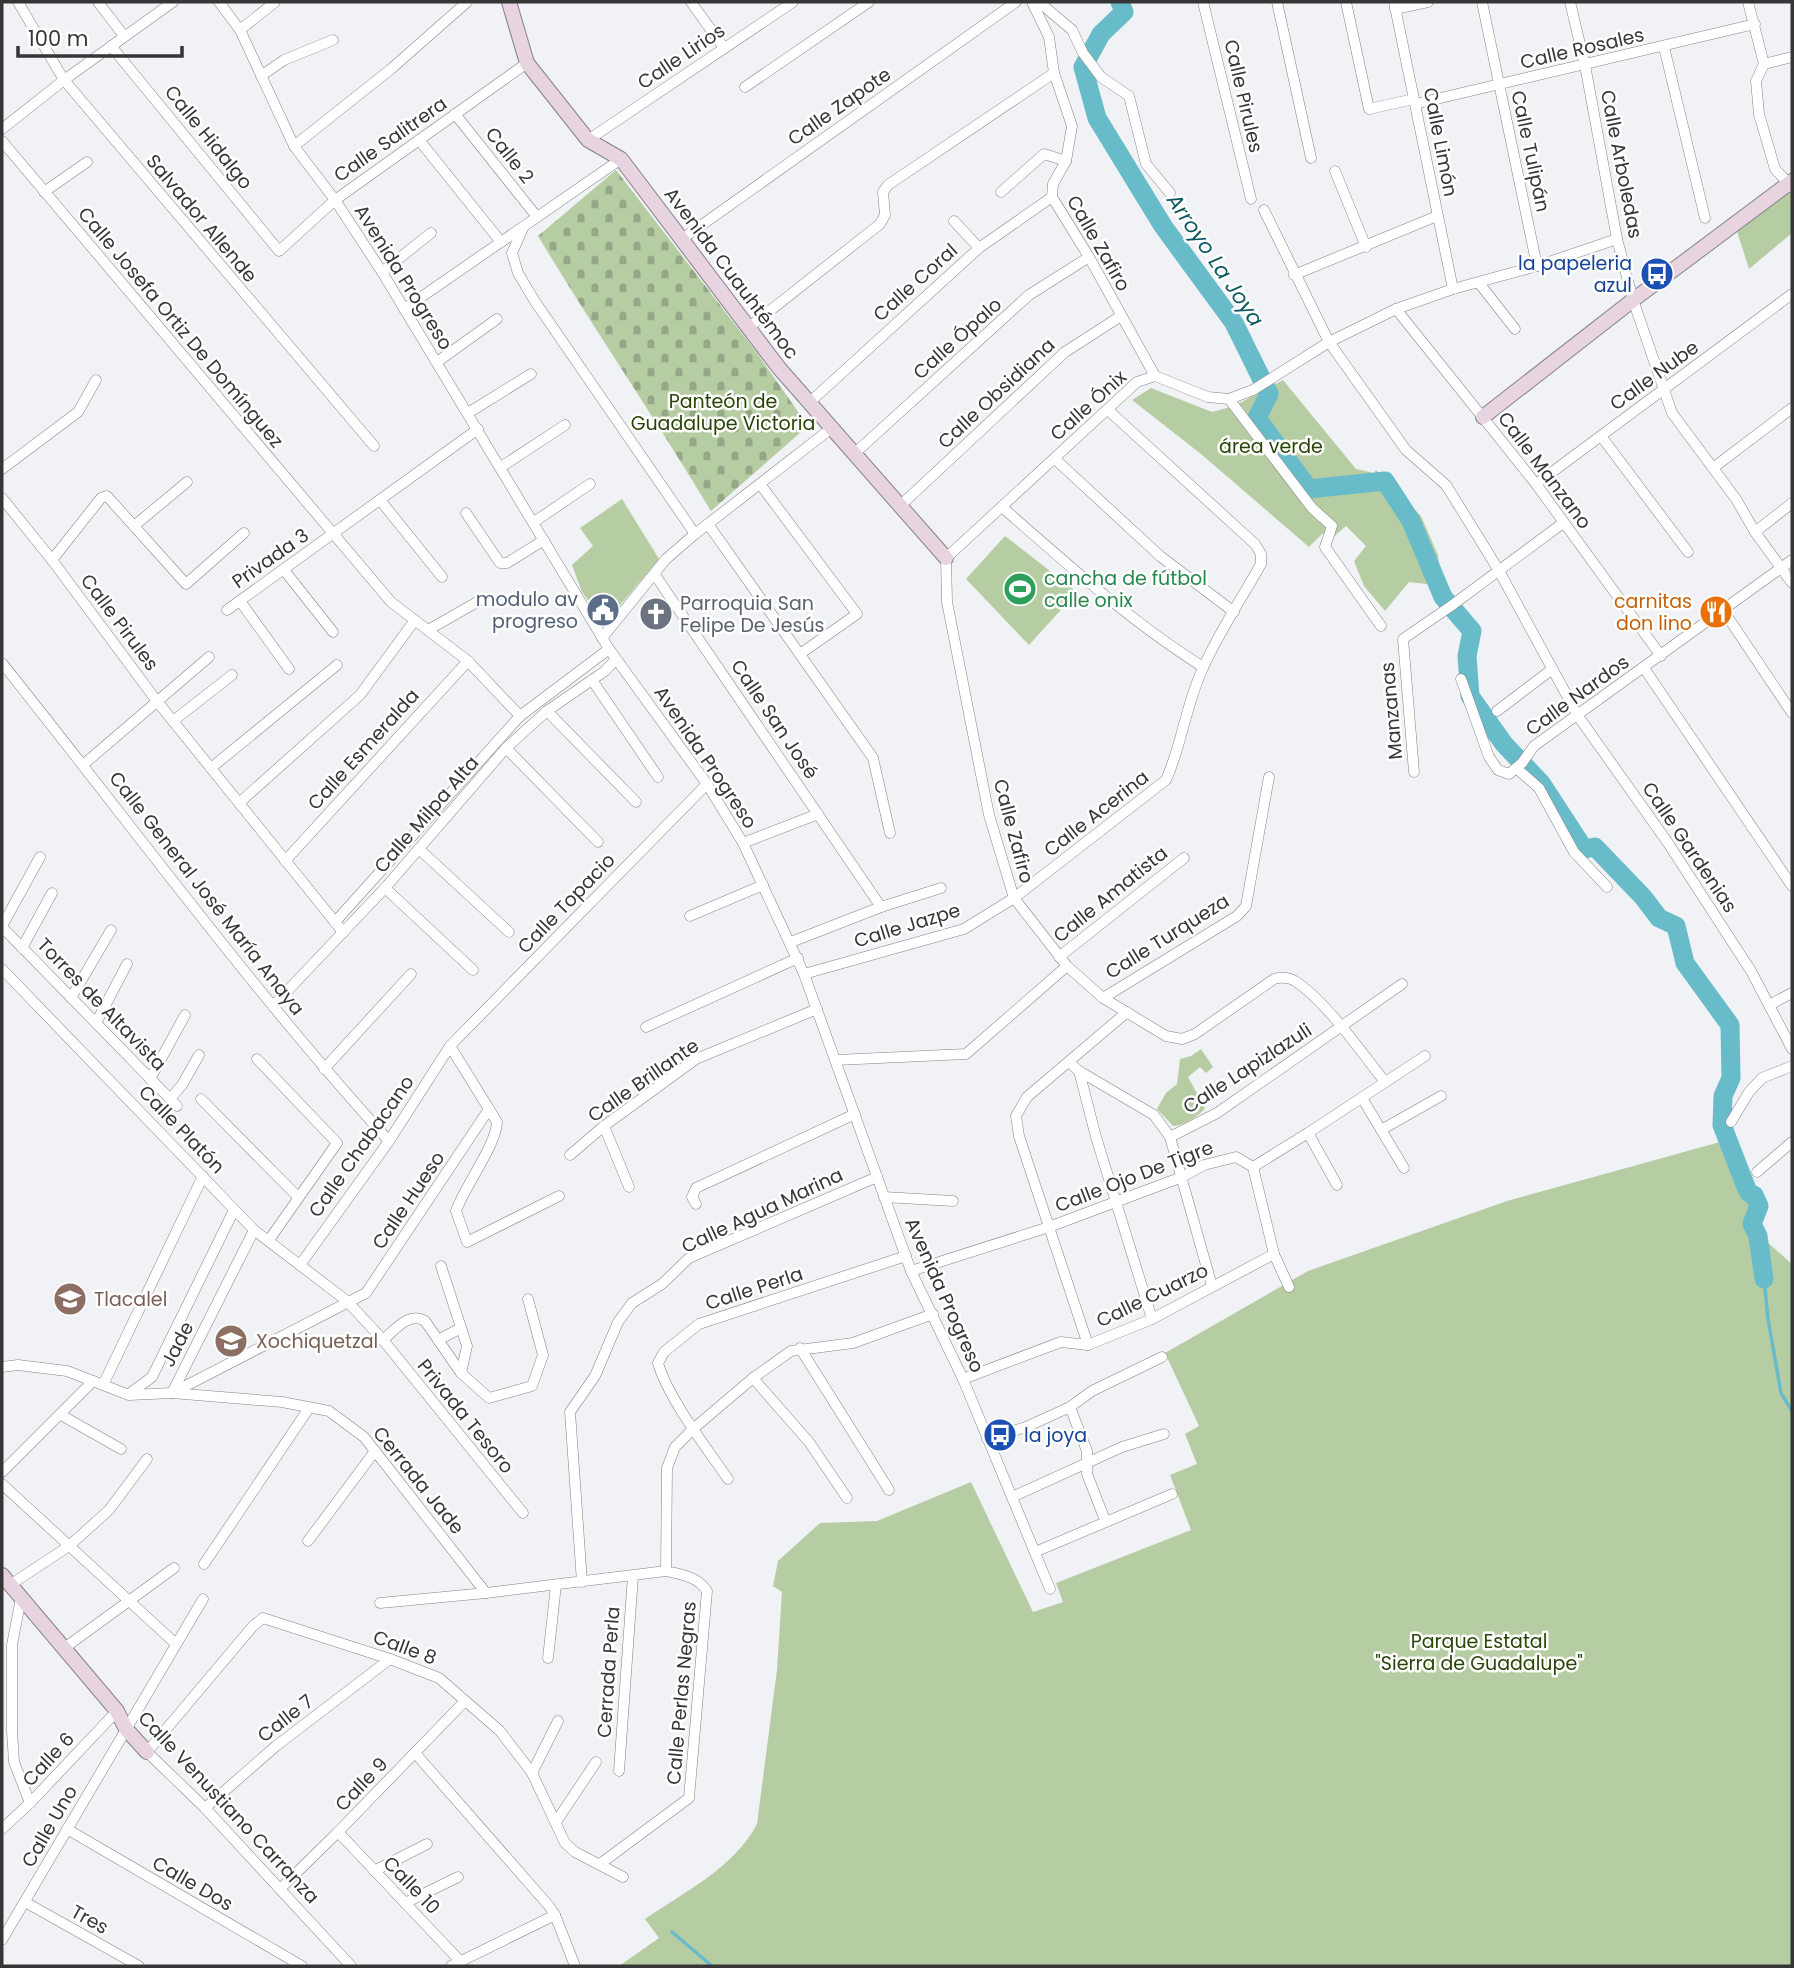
<svg xmlns="http://www.w3.org/2000/svg" width="1794" height="1968" font-family="Poppins,sans-serif">
  <style>
    .cemetery { fill: url(#cemetery-stones) }
    .park { fill: #b6cda3 }
    .lines { fill: none; stroke-linecap: round; stroke-linejoin: round }
    .stream { stroke: #68bcc9; stroke-width: 3.5 }
    .river { stroke: #68bcc9; stroke-width: 19 }
    .street-casing { stroke: #838386; stroke-width: 11 }
    .secondary-casing { stroke: #838386; stroke-width: 16 }
    .street { stroke: #fff; stroke-width: 10 }
    .secondary { stroke: #e8d4e1; stroke-width: 14 }
    .labels { text-anchor: middle; stroke-width: 5; stroke-linejoin: round; paint-order: stroke }
    .street-label { font-size: 19px; fill: #363637; stroke: #fff }
    .transit-label { font-size: 19px; fill: #164399; stroke: #fff; text-anchor: end }
    .park-label { font-size: 19px; fill: #284406; stroke: #fff }
    .leisure-label { font-size: 19px; fill: #27864d; stroke: #fff; text-anchor: start }
    .service-label { font-size: 19px; fill: #4e5e75; stroke: #fff; text-anchor: end }
    .food-label { font-size: 19px; fill: #c56008; stroke: #fff; text-anchor: end }
    .worship-label { font-size: 19px; fill: #5b616d; stroke: #fff; text-anchor: start }
    .education-label { font-size: 19px; fill: #785e54; stroke: #fff; text-anchor: start }
    .water-label { font-size: 21px; font-style: italic; fill: #0c5861; stroke: #fff }
  </style>
  <defs>
    <pattern id="cemetery-stones" width="16" height="16" patternUnits="userSpaceOnUse" patternTransform="scale(1.75)"><rect width="16" height="16" fill="#b6cda3"/><path d="M2 7V4a2 2 0 0 1 4 0v3zM10 15v-3a2 2 0 0 1 4 0v3z" fill="#95a786"/></pattern>
  </defs>
  <rect width="100%" height="100%" fill="#f1f2f5"/>
  <path class="cemetery" d="M616 170 757 353 808 426 711 511C655 418 594 329 538 236Z"/>
  <g class="park">
    <polygon points="1792,183 1792,233 1749,269 1735,225"/>
    <polygon points="1283,380 1356,469 1374,473 1376,470 1421,516 1438,555 1441,581 1426,584 1409,582 1385,611 1364,586 1354,561 1366,546 1346,526 1329,541 1323,533 1309,547 1201,454 1132,400 1151,388 1212,412 1234,406"/>
    <polygon points="622,499 659,559 605,623 582,592 572,565 593,546 580,528"/>
    <polygon points="1005,536 1077,592 1029,645 966,579"/>
    <path d="M1201 1049 1213 1067 1206 1073 1200 1067 1188 1077 1205 1108C1199 1116 1183 1126 1173 1126L1157 1109 1166 1093 1177 1084 1180 1059 1191 1056Z"/>
    <path d="M1720 1142 1766 1241 1792 1264V1966H619L659 1938 645 1919C684 1892 734 1868 757 1824L777 1670 782 1592 773 1586 778 1561 820 1523 877 1521 971 1482 1033 1612 1063 1602 1056 1583 1191 1530 1170 1475 1197 1464 1185 1434 1199 1426 1165 1353 1308 1271 1507 1201Z"/>
  </g>
  <g class="lines">
    <g class="stream">
      <polyline points="1764,1279 1768,1319 1781,1393 1792,1411"/>
      <polyline points="672,1932 712,1966"/>
    </g>
    <polyline class="river" points="1120,2 1124,12 1101,34 1083,67 1097,118 1163,226 1234,323 1269,394 1257,418 1309,489 1385,481 1411,521 1443,597 1472,631 1467,656 1470,696 1504,744 1541,783 1584,849 1595,847 1643,897 1659,918 1676,926 1685,963 1730,1025 1731,1078 1723,1096 1722,1125 1746,1187 1749,1193 1754,1195 1759,1206 1752,1224 1758,1236 1764,1279"/>
    <defs>
      <g id="street">
        <polyline points="18,2 64,80 374,446"/>
        <polyline points="98,2 124,36"/>
        <polyline points="219,2 240,30 294,146 335,200 382,272 609,649 707,784 743,843 804,974 911,1271 963,1379 1050,1589"/>
        <polyline points="691,2 724,48"/>
        <polyline points="1032,2 1049,37 1054,73 1072,126 1066,161 1053,184 1052,197 1089,257 1155,376"/>
        <polyline points="1039,2 1072,30 1083,53 1101,77 1129,96 1146,164 1170,193"/>
        <polyline points="1203,2 1251,199"/>
        <polyline points="1277,2 1311,158"/>
        <polyline points="1346,2 1369,109 1414,99"/>
        <polyline points="1394,2 1453,289"/>
        <polyline points="1482,2 1537,266"/>
        <polyline points="1570,2 1585,65 1617,239 1633,300 1672,413 1736,499 1755,532 1792,583"/>
        <polyline points="1748,2 1764,64 1756,81 1759,114 1775,169 1792,187"/>
        <polyline points="1395,9 1428,2"/>
        <polyline points="240,30 275,2"/>
        <polyline points="111,46 279,251 335,200 527,63"/>
        <polyline points="1664,47 1705,218"/>
        <polyline points="1764,64 1792,57"/>
        <polyline points="261,76 284,60 333,40"/>
        <polyline points="745,87 869,2"/>
        <polyline points="1415,104 1755,24"/>
        <polyline points="455,114 537,217"/>
        <polyline points="2,129 64,80 173,2"/>
        <polyline points="419,140 501,242"/>
        <polyline points="588,140 793,2"/>
        <polyline points="2,141 391,602 468,661 520,716"/>
        <polyline points="294,146 391,69 467,2"/>
        <polyline points="1335,171 1366,247"/>
        <polyline points="44,192 87,162"/>
        <polyline points="1001,192 1044,154 1066,161"/>
        <polyline points="1264,210 1329,342 1406,450 1446,485 1498,569 1578,716 1668,843 1751,971 1792,1049"/>
        <polyline points="954,221 979,248"/>
        <polyline points="523,228 512,253 518,273 534,300 695,534"/>
        <polyline points="682,239 1016,2"/>
        <polyline points="382,272 431,233"/>
        <polyline points="1294,275 1437,216"/>
        <polyline points="1479,283 1515,329"/>
        <polyline points="404,309 621,159"/>
        <polyline points="1396,309 1536,484 1661,656"/>
        <polyline points="748,328 880,224 885,215 883,192 888,185 1054,73"/>
        <polyline points="437,362 497,319"/>
        <polyline points="1229,399 1312,508 1332,526 1325,547 1381,626"/>
        <polyline points="810,402 979,248 1052,197"/>
        <polyline points="468,413 531,374"/>
        <polyline points="1601,436 1688,552"/>
        <polyline points="855,453 1029,295 1089,257"/>
        <polyline points="1055,459 1160,556 1234,612"/>
        <polyline points="501,467 565,425"/>
        <polyline points="1713,468 1792,408"/>
        <polyline points="2,469 78,412 96,380"/>
        <polyline points="760,484 857,614 800,654"/>
        <polyline points="1536,484 1792,294"/>
        <polyline points="2,498 52,560 156,700 343,932"/>
        <polyline points="380,500 442,577"/>
        <polyline points="901,505 1065,352 1121,316"/>
        <path d="M1002 507C1067 564 1130 621 1203 667"/>
        <polyline points="466,513 500,563 507,563 544,540"/>
        <polyline points="534,522 590,484"/>
        <polyline points="708,524 873,758 890,833"/>
        <polyline points="134,526 187,482"/>
        <polyline points="1755,532 1792,503"/>
        <polyline points="52,560 101,498 107,496 186,584 244,533"/>
        <polyline points="284,570 333,632"/>
        <polyline points="655,575 881,907"/>
        <polyline points="240,601 289,669"/>
        <polyline points="227,610 478,429"/>
        <polyline points="1723,610 1792,713"/>
        <polyline points="428,630 479,601"/>
        <polyline points="602,638 666,559 695,534 833,427"/>
        <path d="M2 663C130 823 251 989 389 1141"/>
        <polyline points="1644,668 1792,886"/>
        <polyline points="1461,679 1489,757 1498,770 1509,774 1522,763 1534,746 1792,560"/>
        <polyline points="592,680 658,777"/>
        <polyline points="547,711 636,802"/>
        <polyline points="1497,711 1551,670"/>
        <polyline points="173,721 232,675"/>
        <polyline points="506,748 598,842"/>
        <polyline points="84,764 209,657"/>
        <polyline points="211,768 337,665"/>
        <polyline points="1516,768 1539,788 1574,852 1607,887"/>
        <polyline points="1414,772 1403,639 1451,606 1563,523"/>
        <polyline points="239,803 360,695 415,620"/>
        <polyline points="743,843 818,814"/>
        <polyline points="419,849 509,932"/>
        <polyline points="285,861 468,661"/>
        <polyline points="385,888 473,970"/>
        <polyline points="690,916 763,885"/>
        <polyline points="335,922 520,716 609,649"/>
        <polyline points="2,926 40,857"/>
        <polyline points="2,927 177,1106"/>
        <polyline points="791,942 881,907 941,888"/>
        <polyline points="22,948 52,893"/>
        <polyline points="1059,957 1184,858"/>
        <polyline points="2,969 254,1230 347,1301 383,1340 523,1513"/>
        <path d="M804 974 964 929 1014 898 1166 780C1182 744 1186 704 1203 668 1219 632 1242 598 1261 564V554L1255 544 1108 410"/>
        <polyline points="71,998 111,930"/>
        <polyline points="1103,998 1237,916 1246,906 1269,777"/>
        <polyline points="1769,1005 1792,993"/>
        <polyline points="273,1006 385,888 506,748 547,711 605,671 616,659"/>
        <polyline points="96,1023 127,964"/>
        <polyline points="646,1027 798,958"/>
        <path d="M450 1046 497 1122C496 1146 465 1185 456 1211L467 1242 559 1196"/>
        <polyline points="257,1059 337,1143 269,1240"/>
        <polyline points="836,1060 966,1054 1067,966"/>
        <polyline points="1069,1062 1079,1071 1096,1137 1152,1319"/>
        <polyline points="324,1069 411,974"/>
        <polyline points="1079,1071 1154,1115 1170,1137 1212,1286"/>
        <polyline points="150,1079 185,1015"/>
        <path d="M1385 1082C1362 1053 1326 1001 1295 981 1288 977 1282 977 1274 979L1195 1034 1182 1039 1166 1036 1103 998 1067 966 1014 898 989 815 947 602 946 558 1137 382 1155 376 1208 397 1229 399 1253 390 1329 342 1396 309 1453 289 1537 266 1617 239"/>
        <polyline points="1362,1098 1404,1168"/>
        <polyline points="170,1099 182,1085 199,1055"/>
        <polyline points="201,1099 298,1197"/>
        <polyline points="1731,1122 1749,1092 1762,1078 1792,1066"/>
        <polyline points="604,1126 629,1187"/>
        <polyline points="1381,1130 1441,1096"/>
        <polyline points="1308,1133 1337,1185"/>
        <polyline points="1170,1137 1217,1113 1402,984"/>
        <polyline points="570,1155 604,1126 696,1059 817,1009"/>
        <polyline points="1253,1167 1308,1133 1425,1056"/>
        <polyline points="1253,1167 1274,1254 1289,1287"/>
        <polyline points="1757,1172 1792,1142"/>
        <polyline points="884,1197 953,1201"/>
        <polyline points="696,1204 692,1197 696,1188 855,1114"/>
        <polyline points="300,1265 389,1141 450,1046 707,784"/>
        <polyline points="441,1266 467,1346 461,1373"/>
        <polyline points="911,1271 1049,1227 1182,1177 1204,1165 1236,1157 1253,1167"/>
        <path d="M383 1340C395 1330 409 1311 425 1321L461 1373 489 1398 532 1386 543 1355 528 1299"/>
        <polyline points="438,1340 461,1328"/>
        <polyline points="1088,1345 1019,1136 1016,1116 1027,1097 1127,1012"/>
        <polyline points="800,1348 889,1490"/>
        <polyline points="2,1367 18,1365 67,1371 129,1395 172,1393 282,1402 329,1411 364,1437 486,1593"/>
        <polyline points="753,1378 809,1442 847,1498"/>
        <polyline points="963,1379 1061,1342 1088,1345 1152,1319 1274,1254"/>
        <polyline points="103,1385 203,1176"/>
        <polyline points="172,1393 366,1293 489,1109"/>
        <polyline points="172,1393 254,1230"/>
        <polyline points="129,1394 152,1377 234,1210"/>
        <polyline points="1070,1407 1087,1451 1087,1474 1105,1520"/>
        <polyline points="61,1415 121,1449"/>
        <polyline points="987,1439 1026,1427 1070,1407 1092,1391 1162,1357"/>
        <polyline points="2,1472 93,1381"/>
        <path d="M728 1479C706 1447 668 1398 658 1363L664 1352 699 1324 906 1256"/>
        <polyline points="2,1484 176,1644"/>
        <polyline points="1012,1497 1122,1447 1164,1434"/>
        <polyline points="308,1541 375,1451"/>
        <polyline points="1035,1552 1172,1494"/>
        <polyline points="204,1564 309,1408"/>
        <polyline points="666,1571 667,1468 675,1447 693,1429 753,1378 791,1351 853,1343 933,1314"/>
        <polyline points="582,1582 570,1412 595,1376 618,1322 632,1303 662,1284 689,1258 877,1177"/>
        <polyline points="10,1585 69,1546 109,1510 147,1459"/>
        <polyline points="21,1598 12,1645 12,1731 14,1762 30,1803"/>
        <path d="M380 1603 486 1593 666 1571C682 1575 697 1576 707 1591L689 1798 600 1864"/>
        <polyline points="63,1649 174,1568"/>
        <polyline points="548,1658 556,1585"/>
        <polyline points="415,1753 549,1906 555,1915 575,1966"/>
        <polyline points="619,1771 633,1576"/>
        <polyline points="532,1773 558,1721"/>
        <polyline points="205,1808 276,1746 390,1659"/>
        <polyline points="556,1822 596,1762"/>
        <polyline points="2,1829 30,1803 117,1711"/>
        <polyline points="67,1829 302,1966"/>
        <polyline points="338,1832 461,1962"/>
        <polyline points="374,1871 427,1844"/>
        <polyline points="280,1889 338,1832 465,1701"/>
        <polyline points="25,1902 139,1966"/>
        <polyline points="405,1903 458,1877"/>
        <polyline points="2,1940 203,1599"/>
        <polyline points="351,1966 205,1808 147,1752 253,1626 263,1618 390,1659 439,1678 500,1731 532,1773 565,1843 575,1852 623,1877"/>
        <polyline points="451,1966 555,1915"/>
      </g>
      <g id="secondary">
        <polyline points="509,2 527,63 588,140 621,159 779,368 946,558"/>
        <polyline points="1483,417 1633,300 1792,181"/>
        <polyline points="2,1575 117,1711 126,1729 147,1752"/>
      </g>
    </defs>
    <use href="#street" class="street-casing"/>
    <use href="#secondary" class="secondary-casing"/>
    <use href="#street" class="street"/>
    <use href="#secondary" class="secondary"/>
  </g>
  <defs>
    <symbol id="bus-disc" viewBox="-11 -11 22 22"><circle r="9.5" fill="#1a4fb4" stroke="#fff"/><path d="M-5-6H5V4H4V6H2V4H-2V6H-4V4H-5ZM-3.5-4V0h7V-4ZM-3.5 1.2v1.5H-2V1.2ZM2 1.2v1.5H3.5V1.2Z" fill="#fff"/></symbol>
    <symbol id="stadium-disc" viewBox="-11 -11 22 22"><circle r="9.5" fill="#2e9e5b" stroke="#fff"/><path d="M0-5a6.5 5 0 1 0 0 10a6.5 5 0 1 0 0-10ZM-3.5-1.8h7v3.6h-7Z" fill="#fff"/></symbol>
    <symbol id="civic-disc" viewBox="-11 -11 22 22"><circle r="9.5" fill="#5c6f8a" stroke="#fff"/><path d="M-.6-6.5H3V-4.5H.6V-3L4-1V1h2V6H-6V1h2V-1L-.6-3ZM-1.2 2.5V6h2.4V2.5Z" fill="#fff"/></symbol>
    <symbol id="restaurant-disc" viewBox="-11 -11 22 22"><circle r="9.5" fill="#e8710a" stroke="#fff"/><path d="M-5-6h1v4h1v-4h1v4h1v-4h1v5L-1.5 .5V6h-2V.5L-5-1ZM5-6V6H3V1.5H1.5Q1.5-4 5-6Z" fill="#fff"/></symbol>
    <symbol id="church-disc" viewBox="-11 -11 22 22"><circle r="9.5" fill="#6b7280" stroke="#fff"/><path d="M-1.2-6h2.4v3.5h3.3v2.4h-3.3V6h-2.4V-.1h-3.3v-2.4h3.3Z" fill="#fff"/></symbol>
    <symbol id="school-disc" viewBox="-11 -11 22 22"><circle r="9.5" fill="#8d6e63" stroke="#fff"/><path d="M0-5L7-2L0 1L-7-2ZM-4 1L0 2.5L4 1V4Q0 6-4 4Z" fill="#fff"/></symbol>
  </defs>
  <g fill-rule="evenodd">
    <use href="#bus-disc" x="1638" y="255" width="38" height="38"/>
    <use href="#stadium-disc" x="1001" y="570" width="38" height="38"/>
    <use href="#civic-disc" x="584" y="591" width="38" height="38"/>
    <use href="#restaurant-disc" x="1697" y="593" width="38" height="38"/>
    <use href="#church-disc" x="637" y="595" width="38" height="38"/>
    <use href="#school-disc" x="51" y="1280" width="38" height="38"/>
    <use href="#school-disc" x="212" y="1322" width="38" height="38"/>
    <use href="#bus-disc" x="981" y="1416" width="38" height="38"/>
  </g>
  <g class="labels">
    <g class="street-label">
      <text transform="translate(1582 48) rotate(-13)" y="7">Calle Rosales</text>
      <text transform="translate(681 56) rotate(-34)" y="7">Calle Lirios</text>
      <text transform="translate(1244 96) rotate(77)" y="7">Calle Pirules</text>
      <text transform="translate(839 106) rotate(-35)" y="7">Calle Zapote</text>
      <text transform="translate(209 137) rotate(51)" y="7">Calle Hidalgo</text>
      <text transform="translate(390 139) rotate(-35)" y="7">Calle Salitrera</text>
      <text transform="translate(1441 142) rotate(79)" y="7">Calle Limón</text>
      <text transform="translate(1531 151) rotate(78)" y="7">Calle Tulipán</text>
      <text transform="translate(510 155) rotate(52)" y="7">Calle 2</text>
      <text transform="translate(1622 164) rotate(79)" y="7">Calle Arboledas</text>
      <text transform="translate(202 218) rotate(50)" y="7">Salvador Allende</text>
      <text transform="translate(1099 243) rotate(60)" y="7">Calle Zafiro</text>
      <text transform="translate(732 273) rotate(53)" y="7">Avenida Cuauhtémoc</text>
      <text transform="translate(404 277) rotate(58)" y="7">Avenida Progreso</text>
      <text transform="translate(915 282) rotate(-42)" y="7">Calle Coral</text>
      <text transform="translate(181 327) rotate(50)" y="7">Calle Josefa Ortiz De Domínguez</text>
      <text transform="translate(957 338) rotate(-42)" y="7">Calle Ópalo</text>
      <text transform="translate(1654 375) rotate(-36)" y="7">Calle Nube</text>
      <text transform="translate(996 393) rotate(-43)" y="7">Calle Obsidiana</text>
      <text transform="translate(1088 405) rotate(-42)" y="7">Calle Ónix</text>
      <text transform="translate(1545 470) rotate(53)" y="7">Calle Manzano</text>
      <text transform="translate(270 558) rotate(-35)" y="7">Privada 3</text>
      <text transform="translate(120 622) rotate(53)" y="7">Calle Pirules</text>
      <text transform="translate(1577 695) rotate(-36)" y="7">Calle Nardos</text>
      <text transform="translate(1391 711) rotate(-95)" y="7">Manzanas</text>
      <text transform="translate(775 719) rotate(56)" y="7">Calle San José</text>
      <text transform="translate(363 749) rotate(-48)" y="7">Calle Esmeralda</text>
      <text transform="translate(706 757) rotate(56)" y="7">Avenida Progreso</text>
      <text transform="translate(1096 813) rotate(-38)" y="7">Calle Acerina</text>
      <text transform="translate(426 814) rotate(-49)" y="7">Calle Milpa Alta</text>
      <text transform="translate(1014 831) rotate(75)" y="7">Calle Zafiro</text>
      <text transform="translate(1690 847) rotate(56)" y="7">Calle Gardenias</text>
      <text transform="translate(207 893) rotate(52)" y="7">Calle General José María Anaya</text>
      <text transform="translate(1110 894) rotate(-39)" y="7">Calle Amatista</text>
      <text transform="translate(566 903) rotate(-46)" y="7">Calle Topacio</text>
      <text transform="translate(907 925) rotate(-17)" y="7">Calle Jazpe</text>
      <text transform="translate(1167 936) rotate(-32)" y="7">Calle Turqueza</text>
      <text transform="translate(102 1004) rotate(46)" y="7">Torres de Altavista</text>
      <text transform="translate(1247 1068) rotate(-33)" y="7">Calle Lapizlazuli</text>
      <text transform="translate(643 1080) rotate(-35)" y="7">Calle Brillante</text>
      <text transform="translate(182 1129) rotate(46)" y="7">Calle Platón</text>
      <text transform="translate(361 1146) rotate(-55)" y="7">Calle Chabacano</text>
      <text transform="translate(1134 1176) rotate(-21)" y="7">Calle Ojo De Tigre</text>
      <text transform="translate(408 1200) rotate(-56)" y="7">Calle Hueso</text>
      <text transform="translate(762 1210) rotate(-25)" y="7">Calle Agua Marina</text>
      <text transform="translate(754 1288) rotate(-18)" y="7">Calle Perla</text>
      <text transform="translate(945 1295) rotate(66)" y="7">Avenida Progreso</text>
      <text transform="translate(1152 1295) rotate(-26)" y="7">Calle Cuarzo</text>
      <text transform="translate(177 1344) rotate(-63)" y="7">Jade</text>
      <text transform="translate(466 1416) rotate(51)" y="7">Privada Tesoro</text>
      <text transform="translate(419 1480) rotate(51)" y="7">Cerrada Jade</text>
      <text transform="translate(405 1647) rotate(20)" y="7">Calle 8</text>
      <text transform="translate(608 1672) rotate(-86)" y="7">Cerrada Perla</text>
      <text transform="translate(681 1693) rotate(-85)" y="7">Calle Perlas Negras</text>
      <text transform="translate(285 1718) rotate(-38)" y="7">Calle 7</text>
      <text transform="translate(48 1759) rotate(-47)" y="7">Calle 6</text>
      <text transform="translate(361 1784) rotate(-46)" y="7">Calle 9</text>
      <text transform="translate(229 1807) rotate(47)" y="7">Calle Venustiano Carranza</text>
      <text transform="translate(49 1826) rotate(-60)" y="7">Calle Uno</text>
      <text transform="translate(193 1883) rotate(30)" y="7">Calle Dos</text>
      <text transform="translate(412 1885) rotate(46)" y="7">Calle 10</text>
      <text transform="translate(90 1919) rotate(29)" y="7">Tres</text>
    </g>
    <g class="transit-label">
      <text x="1632" y="270">la papeleria<tspan x="1632" dy="22">azul</tspan></text>
      <text x="1024" y="1442" text-anchor="start">la joya</text>
    </g>
    <g class="park-label">
      <text x="723" y="408">Panteón de<tspan x="723" dy="22">Guadalupe Victoria</tspan></text>
      <text x="1271" y="453">área verde</text>
      <text x="1479" y="1648">Parque Estatal<tspan x="1479" dy="22">"Sierra de Guadalupe"</tspan></text>
    </g>
    <g class="leisure-label">
      <text x="1044" y="585">cancha de fútbol<tspan x="1044" dy="22">calle onix</tspan></text>
    </g>
    <g class="service-label">
      <text x="578" y="606">modulo av<tspan x="578" dy="22">progreso</tspan></text>
    </g>
    <g class="food-label">
      <text x="1692" y="608">carnitas<tspan x="1692" dy="22">don lino</tspan></text>
    </g>
    <g class="worship-label">
      <text x="680" y="610">Parroquia San<tspan x="680" dy="22">Felipe De Jesús</tspan></text>
    </g>
    <g class="education-label">
      <text x="94" y="1306">Tlacalel</text>
      <text x="256" y="1348">Xochiquetzal</text>
    </g>
    <g class="water-label">
      <text transform="translate(1215 260) rotate(56)" y="7">Arroyo La Joya</text>
    </g>
  </g>
  <rect width="1794" height="1968" fill="none" stroke="#363637" stroke-width="7"/>
  <path d="M18 46v10h164v-10" fill="none" stroke="#363637" stroke-width="3.5"/>
  <text x="28" y="46" font-size="21" fill="#363637" stroke="#ffffff" stroke-width="5" paint-order="stroke">100 m</text>
</svg>
